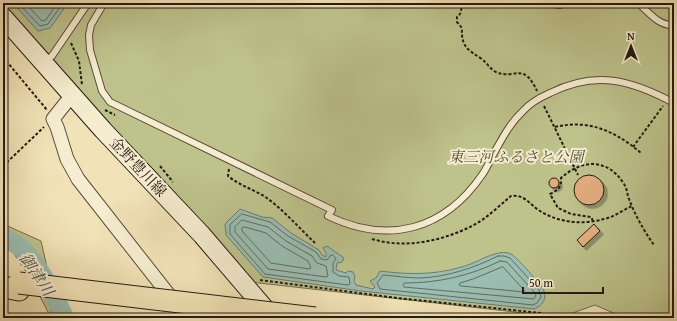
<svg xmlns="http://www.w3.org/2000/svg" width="677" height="321" font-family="'Gentium Book Plus','Noto Serif JP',serif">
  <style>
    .green { fill: #bec38c; stroke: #716e4f }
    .water { fill: #9bbeb2; stroke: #6b7c72 }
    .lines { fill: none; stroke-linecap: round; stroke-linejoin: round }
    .shore { stroke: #606c62; stroke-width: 1 }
    .river { stroke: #9bbeb2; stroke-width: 19 }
    .building { fill: #e3ad7f; stroke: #241a12; filter: url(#shadow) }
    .service-casing { stroke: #574c3b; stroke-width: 8 }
    .minor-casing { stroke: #574c3b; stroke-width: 15 }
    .secondary-casing { stroke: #241a12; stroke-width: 20 }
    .trunk-casing { stroke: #241a12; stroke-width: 23 }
    .path { stroke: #241a12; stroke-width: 2; stroke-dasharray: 3 2; stroke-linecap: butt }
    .service { stroke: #f6edd0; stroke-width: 6 }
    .minor { stroke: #f6edd0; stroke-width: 13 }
    .secondary { stroke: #f6edd0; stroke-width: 18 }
    .trunk { stroke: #f1e3b7; stroke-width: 21 }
    .trunk-bridge-casing { stroke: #241a12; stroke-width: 23; stroke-linecap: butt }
    .trunk-bridge { stroke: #f1e3b7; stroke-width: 21 }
    .labels { text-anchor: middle; stroke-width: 4; stroke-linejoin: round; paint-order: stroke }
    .park-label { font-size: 15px; font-style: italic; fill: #524d37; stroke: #f6edd0 }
    .street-label { font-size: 15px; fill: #241a12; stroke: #f6edd0 }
    .water-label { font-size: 16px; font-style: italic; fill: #4e534a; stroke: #f6edd0 }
  </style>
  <defs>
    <filter id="shadow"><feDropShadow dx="3.5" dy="3.5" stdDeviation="0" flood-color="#0004"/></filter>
  </defs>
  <rect width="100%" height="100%" fill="#f1e3b7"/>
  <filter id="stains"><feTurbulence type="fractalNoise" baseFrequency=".005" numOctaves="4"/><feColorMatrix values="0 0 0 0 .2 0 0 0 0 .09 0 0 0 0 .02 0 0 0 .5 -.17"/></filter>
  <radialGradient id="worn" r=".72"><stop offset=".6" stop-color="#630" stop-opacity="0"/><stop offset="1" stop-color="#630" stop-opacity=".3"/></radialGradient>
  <g class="green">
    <polygon points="3,3 674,3 674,318 625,318 595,305 564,316 524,313 250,282 196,221 155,171 77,94 3,8"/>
    <polygon points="3,224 41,241 51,285 51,318 31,279 12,251 3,247"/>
  </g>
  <g class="water">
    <polygon points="13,3 68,3 50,28 38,31"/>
    <path d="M240 209 262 217 272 218 291 233 319 250 322 255 326 257V253L323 248 327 246 344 258 342 262 337 263 336 270 346 273 348 271 353 272 355 276 354 281 356 285 373 289 375 287 370 281 376 278 380 271C411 275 438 275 468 265 480 261 499 248 511 254 517 257 536 280 542 287 548 297 544 305 534 309L361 291 263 277 226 235 225 224Z"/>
  </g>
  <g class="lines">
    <g class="shore">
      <polyline points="18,3 40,26 48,24 63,3"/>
      <polyline points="25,3 42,21 46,20 57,3"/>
      <polygon points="242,214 270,222 288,236 316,252 321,259 327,260 331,255 333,255 336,259 333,263 333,272 339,276 349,277 350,284 348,285 265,274 230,234 230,225"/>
      <polygon points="242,220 268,227 286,241 312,256 317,263 326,266 328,276 326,277 268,269 235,232 235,227"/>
      <polygon points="245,227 266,233 282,246 308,261 311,268 309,269 271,263 242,231 242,228"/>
      <path d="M498 256H504L510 258 539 290 541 297 537 303 533 305 380 289 377 283 383 275C395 276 408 278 420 278 447 277 474 268 498 256Z"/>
      <path d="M500 261 507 262 535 293 536 295 534 299 404 287 403 285 404 283C438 283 470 276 500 261Z"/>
      <polygon points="503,267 524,290 524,292 461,286 459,285 460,283 473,279"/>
    </g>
    <path class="river" d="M3 237C10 241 19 245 24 251 41 268 54 296 65 318"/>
  </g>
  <g class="building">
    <circle cx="589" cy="190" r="15"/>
    <circle cx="554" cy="183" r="5"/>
    <polygon points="594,224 600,231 583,247 577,240"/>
  </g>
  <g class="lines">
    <defs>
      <g id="service">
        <path d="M104 3 91 25 89 35 90 50 102 91 110 102 332 210 328 216C389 245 444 230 482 175 487 168 490 160 494 153 502 139 510 123 523 111 530 103 541 97 550 93 596 70 631 80 674 103"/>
        <polyline points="545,3 560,5 567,3"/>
        <path d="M638 3C649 12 658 26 674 25"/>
        <polyline points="45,61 52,56 88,3"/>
      </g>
      <polyline id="minor" points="72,95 53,119 57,127 67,159 78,179 187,318"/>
      <polyline id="secondary" points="3,17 103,130 202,235 273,318"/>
      <polyline id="trunk" points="3,287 19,290"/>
    </defs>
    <use href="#service" class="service-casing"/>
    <use href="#minor" class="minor-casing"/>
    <use href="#secondary" class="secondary-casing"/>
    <use href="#trunk" class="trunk-casing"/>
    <g class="path">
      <path d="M463 3 460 14 457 17V22L462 28C461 47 468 50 482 59 487 63 490 69 496 72 516 80 523 61 537 91"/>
      <polyline points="71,43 79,61 82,85"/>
      <polyline points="3,57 47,110"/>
      <polyline points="544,106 578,175"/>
      <polyline points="105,110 115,115"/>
      <path d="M555 127C589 119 615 131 641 153"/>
      <polyline points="633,147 663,106"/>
      <polyline points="3,166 44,127"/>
      <polyline points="160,166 173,182"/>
      <path d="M229 169 228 176C239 185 252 189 264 196 283 209 298 227 315 243"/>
      <path d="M593 221 591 217 571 214 558 208 550 194C558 190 562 187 561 178 582 159 608 158 624 184 627 188 627 194 629 199 635 215 644 231 654 245"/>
      <path d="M372 239C405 249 442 241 472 226 486 219 499 206 511 196 525 194 530 205 540 211 559 223 583 225 604 219 614 217 623 210 632 206"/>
      <polyline points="260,280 397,298 541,313"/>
    </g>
    <use href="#service" class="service"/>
    <use href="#minor" class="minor"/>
    <use href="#secondary" class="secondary"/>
    <use href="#trunk" class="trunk"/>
    <defs>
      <polyline id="trunk-bridge" points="19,283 315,318"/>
    </defs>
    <use href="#trunk-bridge" class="trunk-bridge-casing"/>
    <use href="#trunk-bridge" class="trunk-bridge"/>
  </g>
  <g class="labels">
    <g class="park-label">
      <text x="516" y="162">東三河ふるさと公園</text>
    </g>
    <g class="street-label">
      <text transform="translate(138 167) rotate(47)" y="5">金野豊川線</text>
    </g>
    <g class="water-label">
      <text transform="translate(37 274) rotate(56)" y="6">御津川</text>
    </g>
  </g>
  <rect width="677" height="321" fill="none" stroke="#f1e3b7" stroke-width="16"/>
  <rect x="4" y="4" width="669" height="313" fill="none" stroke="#241a12" stroke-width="2"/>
  <rect x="8" y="8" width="661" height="305" fill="none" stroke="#241a12"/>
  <g transform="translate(631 46)" stroke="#f6edd0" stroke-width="3" paint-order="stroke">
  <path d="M0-3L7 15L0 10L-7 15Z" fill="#241a12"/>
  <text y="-6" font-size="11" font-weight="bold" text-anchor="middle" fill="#241a12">N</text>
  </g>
  <path d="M523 287v6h80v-6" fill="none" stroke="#241a12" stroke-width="2"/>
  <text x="529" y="287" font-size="12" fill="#241a12" stroke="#f6edd0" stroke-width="3" paint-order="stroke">50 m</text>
  <rect width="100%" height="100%" filter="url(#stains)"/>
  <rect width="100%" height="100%" fill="url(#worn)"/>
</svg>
